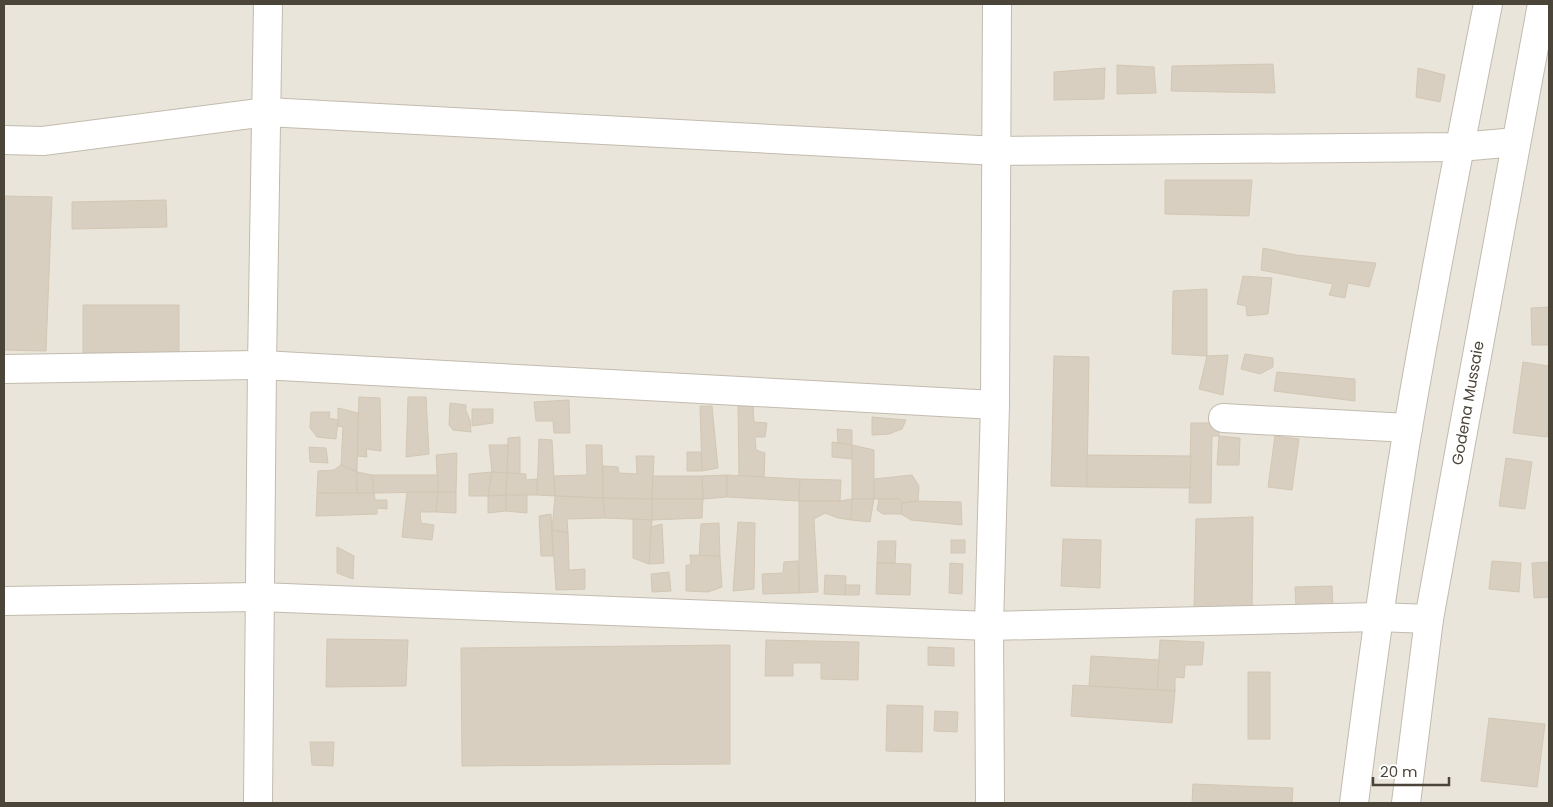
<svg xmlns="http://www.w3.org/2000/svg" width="1553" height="807" font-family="Poppins,sans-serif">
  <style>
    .residential { fill: #eae5da }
    .building { fill: #d8cfc1; stroke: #d3c7b4 }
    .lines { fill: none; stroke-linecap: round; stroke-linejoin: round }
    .minor-casing { stroke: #c2bbae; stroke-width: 30 }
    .tertiary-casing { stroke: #c2bbae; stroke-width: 30 }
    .minor { stroke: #fff; stroke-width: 28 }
    .tertiary { stroke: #fff; stroke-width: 28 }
    .labels { text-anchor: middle; stroke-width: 4; stroke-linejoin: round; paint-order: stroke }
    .street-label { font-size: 15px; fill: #4b4439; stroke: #fff }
  </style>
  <rect width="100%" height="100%" fill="#f6f3ec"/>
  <rect class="residential" x="4" y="4" width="1545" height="799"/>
  <g class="building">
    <polygon points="1273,64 1275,93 1171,91 1172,66"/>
    <polygon points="1117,65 1154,67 1156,93 1117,94"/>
    <polygon points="1105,68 1104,99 1054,100 1054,72"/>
    <polygon points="1418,68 1445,75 1440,102 1416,97"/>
    <polygon points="1165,180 1252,180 1249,216 1165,214"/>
    <polygon points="4,196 52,197 46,351 4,350"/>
    <polygon points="166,200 167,227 72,229 72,202"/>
    <polygon points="1263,248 1296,255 1376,263 1369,287 1348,283 1345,298 1329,295 1333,284 1261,270"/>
    <polygon points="1243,276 1272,278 1268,314 1247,316 1246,306 1237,304"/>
    <polygon points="1207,289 1207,356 1172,354 1173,291"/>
    <polygon points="83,305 179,305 179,354 83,353"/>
    <polygon points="1549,307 1549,345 1532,345 1531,308"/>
    <polygon points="1245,354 1273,358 1273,367 1260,374 1241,369"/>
    <polygon points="1228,355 1223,395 1199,389 1207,356"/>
    <polygon points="1054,356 1089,357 1087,487 1051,486"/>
    <polygon points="1523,362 1549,366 1549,422 1547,437 1513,433"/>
    <polygon points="1277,372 1355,379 1355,401 1274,391"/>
    <polygon points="359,397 380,398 381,451 366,449 367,457 357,456"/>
    <polygon points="408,397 426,397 429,454 406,457"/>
    <polygon points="569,400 570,433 554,433 553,421 536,421 534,402"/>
    <polygon points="450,403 466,405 466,411 470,420 471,432 453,430 449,425"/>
    <polygon points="738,404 753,406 754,422 767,423 765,437 755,437 756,450 765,453 764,478 739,476"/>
    <polygon points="700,406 712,406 718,468 702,471"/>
    <polygon points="338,408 358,413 357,472 341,465 343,427 338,426"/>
    <polygon points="472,409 493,409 493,423 472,426"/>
    <polygon points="311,412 330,412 329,418 338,420 336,439 317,437 310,428"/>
    <polygon points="872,417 906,420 902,429 889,434 872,435"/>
    <polygon points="1191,423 1219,423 1219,436 1212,436 1211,503 1189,503"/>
    <polygon points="837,429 852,430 852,445 838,443"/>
    <polygon points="1219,436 1240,438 1239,465 1217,465"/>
    <polygon points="1275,436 1299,439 1292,490 1268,487"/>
    <polygon points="520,437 520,474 507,473 508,438"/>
    <polygon points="539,439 552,440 555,496 537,495"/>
    <polygon points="832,442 852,445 852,459 832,457"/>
    <polygon points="489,445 508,445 507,473 492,472"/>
    <polygon points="586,445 602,445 603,498 555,496 554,476 587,475"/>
    <polygon points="852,445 874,450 874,499 852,499"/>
    <polygon points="309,447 326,448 328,463 310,462"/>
    <polygon points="687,452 701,452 702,471 687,471"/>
    <polygon points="457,453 456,492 438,492 436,455"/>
    <polygon points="1087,455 1191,456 1190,488 1087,487"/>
    <polygon points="636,456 654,456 652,499 603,498 603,466 618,467 619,473 637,474"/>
    <polygon points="1506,458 1532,462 1525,509 1499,506"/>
    <polygon points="341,465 357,472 357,494 317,493 318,471 334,470"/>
    <polygon points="357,472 372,475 374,493 357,494"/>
    <polygon points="492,472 488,496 469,496 469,474"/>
    <polygon points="492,472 507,473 506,495 488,496"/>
    <polygon points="507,473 526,474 526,480 537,479 537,495 506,495"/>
    <polygon points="372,475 438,475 438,492 374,493"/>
    <polygon points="727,475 727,497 703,499 702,476"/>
    <polygon points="727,475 800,479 799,501 727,497"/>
    <polygon points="912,475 919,486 918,501 902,503 899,499 874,499 874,479"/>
    <polygon points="653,476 702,476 703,499 652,499"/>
    <polygon points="800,479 841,480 840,501 799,501"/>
    <polygon points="407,492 438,492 436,512 420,512 421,523 434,525 432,540 402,537"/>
    <polygon points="438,492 456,492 456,513 436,512"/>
    <polygon points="317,493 374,493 375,500 387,500 387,509 377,508 377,514 316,516"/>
    <polygon points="506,495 506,511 488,513 488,496"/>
    <polygon points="506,495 527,495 527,513 506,511"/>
    <polygon points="555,496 603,498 605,518 567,519 568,533 552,530"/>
    <polygon points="603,498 652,499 652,520 605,518"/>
    <polygon points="652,499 703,499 702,518 652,520"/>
    <polygon points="852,499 851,520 838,518 825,513 814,519 818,592 799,593 799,501 840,501"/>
    <polygon points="852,499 874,499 870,522 851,520"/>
    <polygon points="879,499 899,499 902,503 901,514 883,514 877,510"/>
    <polygon points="918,501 961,502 962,525 911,520 901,514 902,503"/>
    <polygon points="551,514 553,556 541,556 539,516"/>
    <polygon points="1253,517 1252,612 1194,610 1196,519"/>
    <polygon points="633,519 652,520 649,564 633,558"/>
    <polygon points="738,522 755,523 754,589 733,591"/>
    <polygon points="719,523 720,556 699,556 701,524"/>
    <polygon points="662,524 664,563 649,564 651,527"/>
    <polygon points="552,530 568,533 569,570 585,569 585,589 556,590"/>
    <polygon points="1063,539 1101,540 1100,588 1061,586"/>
    <rect x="951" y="540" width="14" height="13"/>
    <polygon points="878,541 896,541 895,563 877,563"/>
    <polygon points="337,547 354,556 353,579 337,573"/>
    <polygon points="690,555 720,556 722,587 708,592 686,591 686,565 691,565"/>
    <polygon points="798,561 799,593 763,594 762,574 783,573 784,562"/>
    <polygon points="1492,561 1521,563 1519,592 1489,589"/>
    <polygon points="1549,562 1549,597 1534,598 1532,563"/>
    <polygon points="877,563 911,564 910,595 876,594"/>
    <polygon points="950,563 963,564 962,594 949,593"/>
    <polygon points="669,572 671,591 652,592 651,574"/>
    <polygon points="825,575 846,576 845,595 824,594"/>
    <polygon points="846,585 860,585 859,595 845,595"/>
    <polygon points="1332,586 1333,607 1296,608 1295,587"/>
    <polygon points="327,639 408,640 406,686 326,687"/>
    <polygon points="766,640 859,642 858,680 821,679 821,663 793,663 793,676 765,676"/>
    <polygon points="1160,640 1204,642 1202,665 1185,665 1184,678 1175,677 1175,691 1157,690"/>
    <polygon points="730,645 730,764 462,766 461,648"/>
    <polygon points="928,647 954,648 954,666 928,665"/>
    <polygon points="1091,656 1159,660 1157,690 1089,686"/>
    <rect x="1248" y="672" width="22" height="67"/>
    <polygon points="1073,685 1175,691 1172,723 1071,716"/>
    <polygon points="887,705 923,706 922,752 886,751"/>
    <polygon points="935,711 958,712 957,732 934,731"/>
    <polygon points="1489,718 1545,724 1537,787 1481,781"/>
    <polygon points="310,742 334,742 333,766 312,765"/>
    <polygon points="1193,784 1293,788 1292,803 1192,803"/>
  </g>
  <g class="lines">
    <defs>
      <g id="minor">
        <polyline points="4,140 43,141 267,112 997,151 1460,147 1516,142"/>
        <polyline points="4,369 262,365 995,405"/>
        <polyline points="1223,418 1408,428"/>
        <polyline points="4,601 260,597 989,626 1378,617 1429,619"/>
        <polyline points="990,803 989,626 995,405 997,4"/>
      </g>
      <g id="tertiary">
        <polyline points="258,803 262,365 268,4"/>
        <path d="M1354 803C1370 678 1387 553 1408 428 1432 286 1460 145 1488 4"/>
        <polyline points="1406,803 1429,619 1464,426 1542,4"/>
      </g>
    </defs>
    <use href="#minor" class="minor-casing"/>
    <use href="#tertiary" class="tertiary-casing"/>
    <use href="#minor" class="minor"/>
    <use href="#tertiary" class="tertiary"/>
  </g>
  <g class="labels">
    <g class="street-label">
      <text transform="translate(1468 403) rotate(-80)" y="5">Godena Mussaie</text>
    </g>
  </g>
  <rect width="1553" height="807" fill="none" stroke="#4b4439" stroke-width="10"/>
  <path d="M1373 777v8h76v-8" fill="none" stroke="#4b4439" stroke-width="2.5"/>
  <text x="1380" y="777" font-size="15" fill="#4b4439" stroke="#ffffff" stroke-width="4" paint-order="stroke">20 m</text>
</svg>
